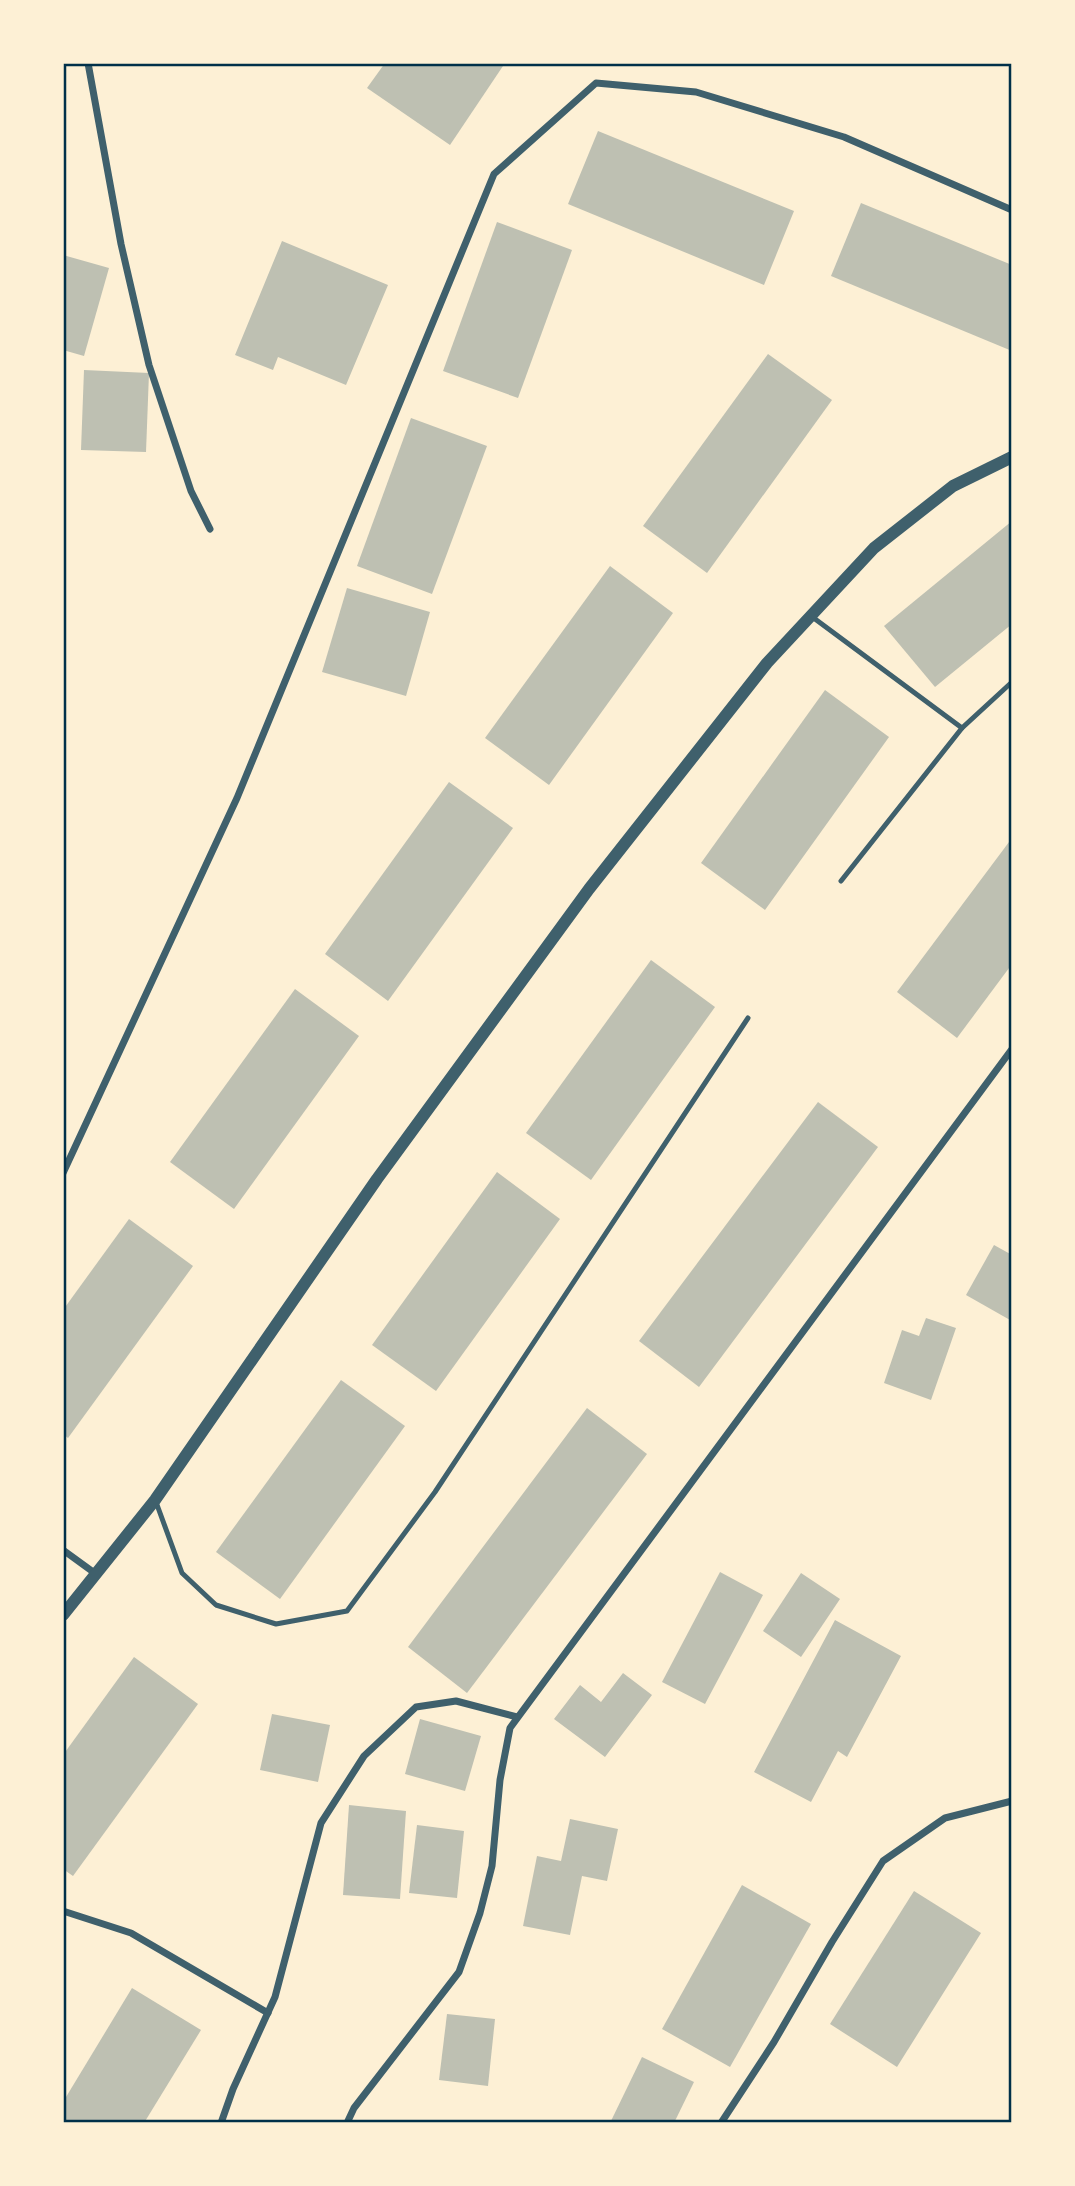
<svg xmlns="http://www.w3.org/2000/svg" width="1075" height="2186" font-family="Lato,sans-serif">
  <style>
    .building { fill: #bec0b2 }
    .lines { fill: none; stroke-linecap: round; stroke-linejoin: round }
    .service { stroke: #3f606c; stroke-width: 5 }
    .minor { stroke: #3f606c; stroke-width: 7 }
    .tertiary { stroke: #3f606c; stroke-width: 12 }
    .neatline { fill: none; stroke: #003049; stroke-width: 2.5 }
  </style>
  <rect width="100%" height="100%" fill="#fdf0d5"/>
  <g class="building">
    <polygon points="385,63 505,63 450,145 367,88"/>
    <polygon points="598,131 794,211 764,285 568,204"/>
    <polygon points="861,203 1012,265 1012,351 831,276"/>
    <polygon points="497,222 572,250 518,398 443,371"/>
    <polygon points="282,241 388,285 346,385 278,357 273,370 235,355"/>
    <polygon points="63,255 109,268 84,356 63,350"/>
    <polygon points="768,354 832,400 707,573 643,526"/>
    <polygon points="84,370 149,373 146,452 81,450"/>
    <polygon points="411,418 487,446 432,594 357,566"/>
    <polygon points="1012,521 1012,624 935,687 884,626"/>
    <polygon points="610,566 673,613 549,785 485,738"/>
    <polygon points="347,588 430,612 406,696 322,672"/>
    <polygon points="825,690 889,737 765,910 701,863"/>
    <polygon points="449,782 513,828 388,1001 325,954"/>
    <polygon points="1012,838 1012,964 957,1038 897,992"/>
    <polygon points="651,960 715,1007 591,1180 526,1133"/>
    <polygon points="295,989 359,1036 234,1209 170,1162"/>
    <polygon points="818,1102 878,1147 699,1387 639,1341"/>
    <polygon points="497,1172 560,1219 436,1391 372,1345"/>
    <polygon points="129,1219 193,1266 68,1438 63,1434 63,1310"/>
    <polygon points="994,1245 1012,1255 1012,1317 1010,1320 966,1295"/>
    <polygon points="926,1318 956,1328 931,1400 884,1383 902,1330 919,1336"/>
    <polygon points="341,1380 405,1426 280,1599 216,1552"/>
    <polygon points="587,1408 647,1454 467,1693 408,1647"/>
    <polygon points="720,1572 763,1595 705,1704 662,1682"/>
    <polygon points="801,1573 840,1599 801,1657 763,1631"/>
    <polygon points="835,1620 901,1656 847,1757 838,1751 811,1802 754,1772"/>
    <polygon points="134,1657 198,1704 73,1876 63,1869 63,1755"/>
    <polygon points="623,1673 652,1695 605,1757 554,1719 580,1685 601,1702"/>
    <polygon points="272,1714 330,1725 318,1782 260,1770"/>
    <polygon points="420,1719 481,1736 465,1791 405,1774"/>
    <polygon points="349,1805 406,1811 400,1899 343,1895"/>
    <polygon points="570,1819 618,1829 607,1881 582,1876 570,1935 523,1926 537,1856 561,1861"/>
    <polygon points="417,1825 464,1831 457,1898 409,1893"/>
    <polygon points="742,1885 811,1924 730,2067 662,2029"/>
    <polygon points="914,1891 981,1933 897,2067 830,2024"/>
    <polygon points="132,1988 201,2030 144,2123 63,2123 63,2102"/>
    <polygon points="447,2014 495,2019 488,2086 439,2080"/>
    <polygon points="642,2057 694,2082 674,2123 610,2123"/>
  </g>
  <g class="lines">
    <g class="service">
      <polyline points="811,616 962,728"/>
      <polyline points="841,881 962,728 1012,682"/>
      <polyline points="156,1502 182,1573 216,1605 276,1624 347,1611 435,1492 748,1018"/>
    </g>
    <g class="minor">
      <polyline points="88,63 121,244 149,365 191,491 210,529"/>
      <polyline points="63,1173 237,798 494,174 596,83 696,92 844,137 1012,210"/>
      <polyline points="63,1550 96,1574"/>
      <polyline points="63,1911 131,1933 268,2013"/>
      <polyline points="221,2123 233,2089 275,1997 321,1823 364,1756 416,1707 456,1701 517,1717"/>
      <polyline points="347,2123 354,2108 459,1972 480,1913 492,1866 500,1780 510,1728 1012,1049"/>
      <polyline points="721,2123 774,2042 832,1942 883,1861 945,1818 1012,1801"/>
    </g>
    <polyline class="tertiary" points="63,1615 155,1500 377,1179 589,889 767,663 874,548 953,486 1012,457"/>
  </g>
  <rect width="1075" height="2186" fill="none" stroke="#fdf0d5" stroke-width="130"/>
  <rect x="65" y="65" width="945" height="2056" class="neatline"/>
</svg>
